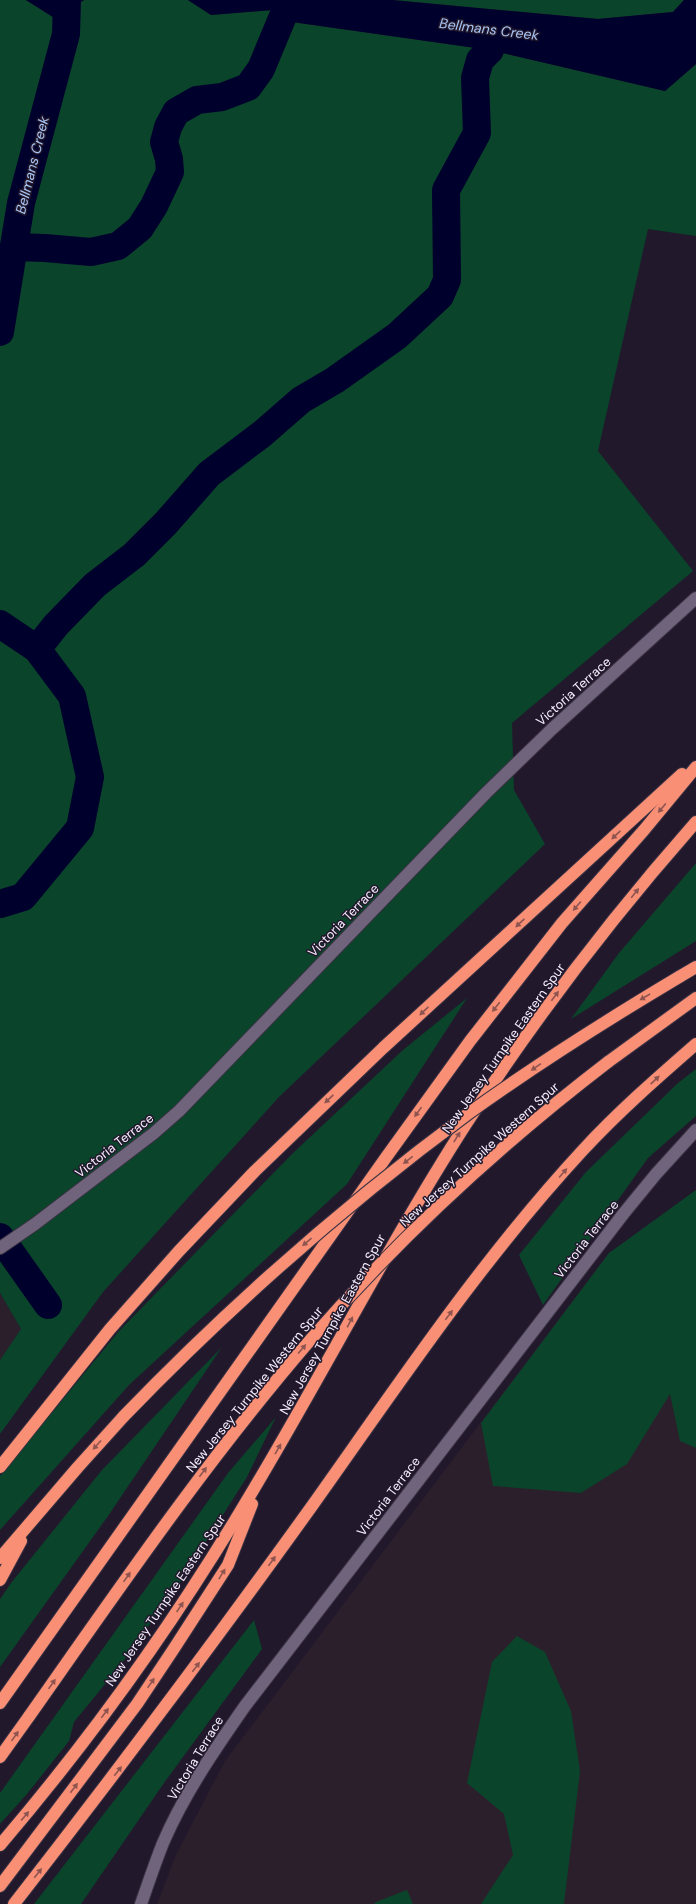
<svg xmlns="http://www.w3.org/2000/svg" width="696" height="1904" font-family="'DM Sans',sans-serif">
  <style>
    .industrial { fill: #2c1f2c }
    .green { fill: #0a442a }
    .water { fill: #00002c }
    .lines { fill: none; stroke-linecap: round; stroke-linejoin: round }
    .river { stroke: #00002c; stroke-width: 28 }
    .street-casing { stroke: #3a3243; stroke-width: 14 }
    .highway-casing { stroke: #3a3243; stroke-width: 14 }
    .street { stroke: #70647d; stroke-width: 12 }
    .highway { stroke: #f98f75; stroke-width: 12 }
    .highway-bridge-casing { stroke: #3a3243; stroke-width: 14; stroke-linecap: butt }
    .highway-bridge { stroke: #f98f75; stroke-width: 12 }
    .oneway { fill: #8e5450 }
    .labels { text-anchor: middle; stroke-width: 3; stroke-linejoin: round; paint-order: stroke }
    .street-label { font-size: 13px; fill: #f6effe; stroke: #22182c }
    .water-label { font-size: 14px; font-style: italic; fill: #a9c5f5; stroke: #22182c }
  </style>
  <rect width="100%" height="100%" fill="#22182c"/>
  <g class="industrial">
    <polygon points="609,1253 696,1260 696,1904 157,1904 176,1855 225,1761"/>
    <polygon points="0,1293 21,1329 0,1360"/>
  </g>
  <g class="green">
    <polygon points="0,0 26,0 56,19 84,0 188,0 211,15 273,10 292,22 490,50 665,91 696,64 696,236 648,229 598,451 693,571 512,723 514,790 545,844 279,1097 103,1292 0,1434 0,1360 21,1329 0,1293"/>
    <polygon points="392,0 684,0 673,12 598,19"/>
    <polygon points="696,863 696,941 571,1019 619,953"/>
    <polygon points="467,998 347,1184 129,1385 0,1530 0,1476 119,1331 292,1154 403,1050"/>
    <polygon points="696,1069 696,1116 648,1158 543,1305 519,1255 586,1172 678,1083"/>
    <polygon points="696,1190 696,1448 680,1441 670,1394 627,1464 581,1493 493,1486 481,1423 609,1253"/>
    <polygon points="222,1347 108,1516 0,1667 0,1599 11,1583 102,1470"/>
    <polygon points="276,1417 247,1477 183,1578 119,1667 74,1722 69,1741 27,1794 0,1824 0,1793 228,1473"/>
    <polygon points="254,1620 262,1649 164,1783 81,1904 34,1904"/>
    <polygon points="517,1636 545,1652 571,1711 580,1771 564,1904 481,1904 513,1855 504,1814 467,1783 492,1662"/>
    <polygon points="407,1890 413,1904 374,1904 376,1902"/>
  </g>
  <g class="water">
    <polygon points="26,0 84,0 79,3 78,16 56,19"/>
    <polygon points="188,0 392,0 598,19 673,12 684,0 696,0 696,64 665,91 490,50 292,22 273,10 211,15"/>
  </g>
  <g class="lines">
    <g class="river">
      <polyline points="14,247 45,248 91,252 118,246 140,228 154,206 170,172 169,159 164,142 168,127 176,112 197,100 222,97 248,87 261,69 283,16"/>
      <polyline points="0,332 21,203 66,34 67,0"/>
      <polyline points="0,624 37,649 72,696 90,777 80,828 23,897 0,904"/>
      <polyline points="37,649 56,625 95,585 134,555 166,523 209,474 262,434 301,400 335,380 397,336 440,296 447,280 446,190 477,133 475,78 480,60 490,50"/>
      <polyline points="0,1237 48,1305"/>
    </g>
    <defs>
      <g id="street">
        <polyline points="0,1248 35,1224 154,1133 179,1111 486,793 552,729 696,598"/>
        <path d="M141 1904C148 1884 155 1863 163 1843 184 1794 215 1749 245 1706L624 1213 656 1174 696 1130"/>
      </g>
      <g id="highway">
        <polyline points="679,977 696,967"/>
        <polyline points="608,1062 696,998"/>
        <polyline points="0,1467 110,1329 179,1251 255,1171 383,1048 682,774"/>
        <polyline points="0,1558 78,1467 124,1416"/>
        <polyline points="0,1580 21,1541"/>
        <polyline points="0,1703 387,1156 470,1041 562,923 644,830 696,767"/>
        <polyline points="0,1757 30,1715"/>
        <path d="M0 1845C89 1741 169 1630 240 1512 318 1384 385 1250 466 1124 535 1018 612 917 696 822"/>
        <polyline points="0,1886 137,1704 173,1650 228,1565 252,1504"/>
        <path d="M14 1904C116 1773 215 1641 312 1506 398 1385 482 1259 583 1150 618 1112 657 1078 696 1044"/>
      </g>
    </defs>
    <use href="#street" class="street-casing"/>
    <use href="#highway" class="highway-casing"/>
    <use href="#street" class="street"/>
    <use href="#highway" class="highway"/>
    <defs>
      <g id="highway-bridge">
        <path d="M124 1416C230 1306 346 1204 469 1113 537 1064 607 1020 679 977"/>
        <path d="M30 1715C120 1587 209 1457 312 1338 401 1236 501 1144 608 1062"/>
      </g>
    </defs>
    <use href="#highway-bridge" class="highway-bridge-casing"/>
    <use href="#highway-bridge" class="highway-bridge"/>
  </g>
  <defs><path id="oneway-solid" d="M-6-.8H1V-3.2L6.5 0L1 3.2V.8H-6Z"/></defs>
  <g class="oneway">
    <use href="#oneway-solid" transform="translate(662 808) rotate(130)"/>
    <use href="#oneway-solid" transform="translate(616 835) rotate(137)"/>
    <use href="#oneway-solid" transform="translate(635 893) rotate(-51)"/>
    <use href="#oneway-solid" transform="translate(577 906) rotate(130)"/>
    <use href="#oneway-solid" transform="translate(520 923) rotate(137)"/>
    <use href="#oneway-solid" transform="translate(555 996) rotate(-53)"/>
    <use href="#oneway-solid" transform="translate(645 997) rotate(149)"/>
    <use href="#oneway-solid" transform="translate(496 1007) rotate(128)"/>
    <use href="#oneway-solid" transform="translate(424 1011) rotate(137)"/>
    <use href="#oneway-solid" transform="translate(536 1067) rotate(146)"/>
    <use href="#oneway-solid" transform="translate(655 1080) rotate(-43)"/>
    <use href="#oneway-solid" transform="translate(329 1099) rotate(137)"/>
    <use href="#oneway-solid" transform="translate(418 1112) rotate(126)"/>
    <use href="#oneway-solid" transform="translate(457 1137) rotate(-58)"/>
    <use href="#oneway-solid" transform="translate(408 1160) rotate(142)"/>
    <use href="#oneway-solid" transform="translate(563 1173) rotate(-49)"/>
    <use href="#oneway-solid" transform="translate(307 1242) rotate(140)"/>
    <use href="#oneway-solid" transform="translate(449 1315) rotate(-53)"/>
    <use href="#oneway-solid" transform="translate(350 1322) rotate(-62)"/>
    <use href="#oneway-solid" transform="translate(302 1349) rotate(-49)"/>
    <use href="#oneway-solid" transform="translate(97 1445) rotate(132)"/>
    <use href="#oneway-solid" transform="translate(278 1449) rotate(-60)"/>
    <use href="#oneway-solid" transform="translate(203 1472) rotate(-53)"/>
    <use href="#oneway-solid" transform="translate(272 1561) rotate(-54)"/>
    <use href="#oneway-solid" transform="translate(222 1574) rotate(-58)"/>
    <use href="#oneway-solid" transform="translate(127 1577) rotate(-55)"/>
    <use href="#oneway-solid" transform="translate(180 1607) rotate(-56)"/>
    <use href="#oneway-solid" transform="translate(196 1667) rotate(-53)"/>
    <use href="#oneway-solid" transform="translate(151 1683) rotate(-55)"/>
    <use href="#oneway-solid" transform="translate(52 1684) rotate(-55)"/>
    <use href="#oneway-solid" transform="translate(105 1713) rotate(-53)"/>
    <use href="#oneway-solid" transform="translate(15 1736) rotate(-55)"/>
    <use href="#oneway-solid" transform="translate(118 1771) rotate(-52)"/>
    <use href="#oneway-solid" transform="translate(74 1788) rotate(-53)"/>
    <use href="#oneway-solid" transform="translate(25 1816) rotate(-50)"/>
    <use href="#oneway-solid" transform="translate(38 1873) rotate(-52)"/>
  </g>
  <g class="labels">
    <g class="street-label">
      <text transform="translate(573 691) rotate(-42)" y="5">Victoria Terrace</text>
      <text transform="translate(343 920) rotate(-46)" y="5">Victoria Terrace</text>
      <text transform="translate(503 1048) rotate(-55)" y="5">New Jersey Turnpike Eastern Spur</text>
      <text transform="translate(114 1145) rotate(-38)" y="5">Victoria Terrace</text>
      <text transform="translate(479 1154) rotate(-42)" y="5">New Jersey Turnpike Western Spur</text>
      <text transform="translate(586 1239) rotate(-52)" y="5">Victoria Terrace</text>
      <text transform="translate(332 1324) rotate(-61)" y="5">New Jersey Turnpike Eastern Spur</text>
      <text transform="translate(254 1389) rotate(-51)" y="5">New Jersey Turnpike Western Spur</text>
      <text transform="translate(388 1496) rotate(-53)" y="5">Victoria Terrace</text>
      <text transform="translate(165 1600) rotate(-56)" y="5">New Jersey Turnpike Eastern Spur</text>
      <text transform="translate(195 1758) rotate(-59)" y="5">Victoria Terrace</text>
    </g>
    <g class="water-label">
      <text transform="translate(489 29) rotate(7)" y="5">Bellmans Creek</text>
      <text transform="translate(32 165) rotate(-76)" y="5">Bellmans Creek</text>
    </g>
  </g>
</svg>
